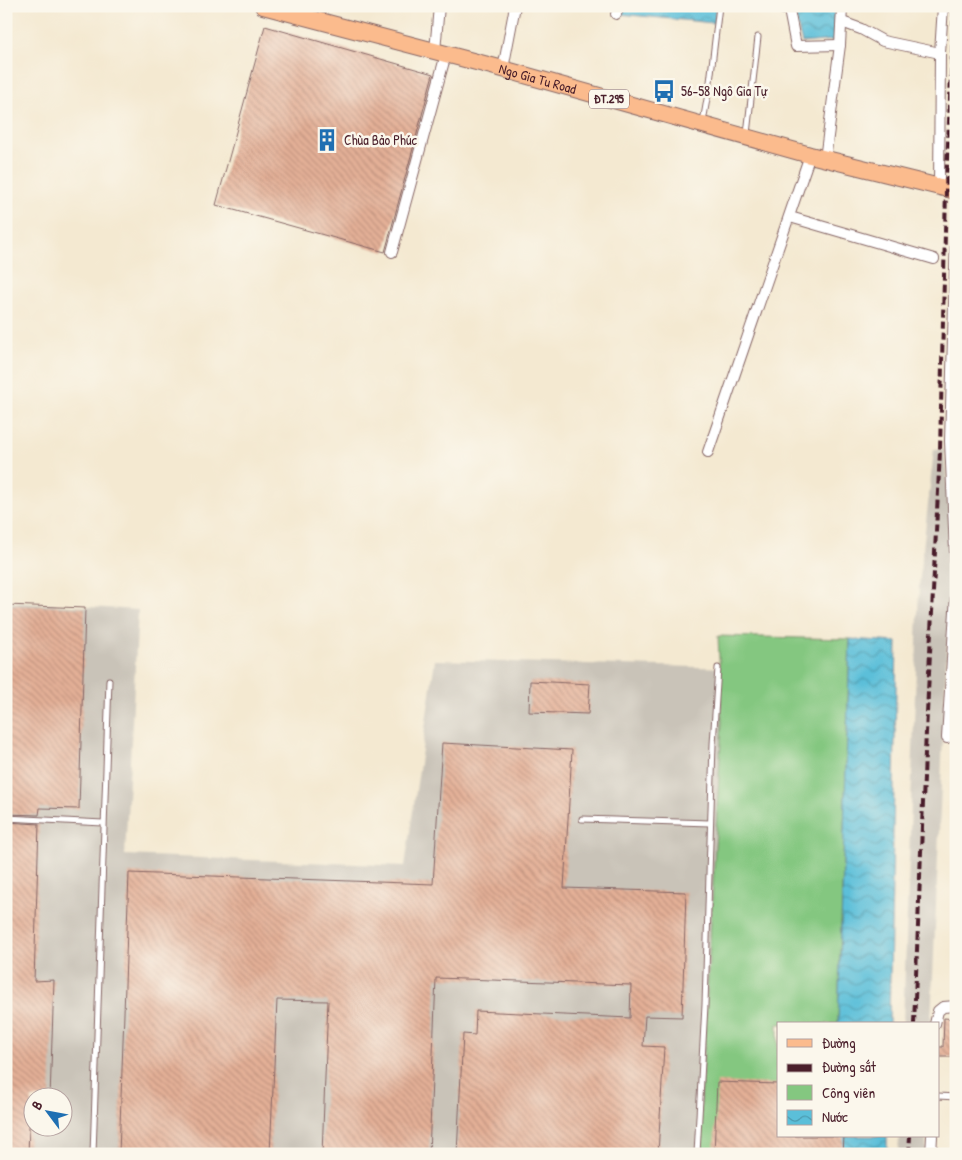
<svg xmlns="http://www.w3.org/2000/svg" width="962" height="1160" font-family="'Patrick Hand',sans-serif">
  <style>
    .industrial { fill: #c9c3b8; fill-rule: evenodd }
    .green { fill: #84c780; stroke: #677356 }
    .water { fill: url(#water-waves); stroke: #526f82 }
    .building { fill: url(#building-back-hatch) }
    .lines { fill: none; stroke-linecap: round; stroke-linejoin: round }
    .service-casing { stroke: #866665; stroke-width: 7 }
    .minor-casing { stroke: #866665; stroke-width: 12 }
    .primary-casing { stroke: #866665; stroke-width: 18 }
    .service { stroke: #fff; stroke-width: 5 }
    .minor { stroke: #fff; stroke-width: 10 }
    .primary { stroke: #fbbb8d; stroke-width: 16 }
    .rail { stroke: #4a1f2b; stroke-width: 4; stroke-dasharray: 8 4; stroke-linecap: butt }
    .labels { text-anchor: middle; stroke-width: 5; stroke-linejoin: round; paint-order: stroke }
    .shield { fill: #fbf7ec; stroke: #7f6065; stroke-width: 1 }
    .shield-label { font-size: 12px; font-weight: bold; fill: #4a1f2b }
    .street-label { font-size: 14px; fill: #4a1f2b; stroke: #fbf7ec }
    .poi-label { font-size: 14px; fill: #4a1f2b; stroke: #fbf7ec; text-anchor: start }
  </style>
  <defs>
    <pattern id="water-waves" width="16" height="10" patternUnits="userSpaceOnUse" patternTransform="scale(1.25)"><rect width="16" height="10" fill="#5bbfd9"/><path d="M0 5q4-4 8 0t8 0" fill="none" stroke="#4d9bb0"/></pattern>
    <pattern id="building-back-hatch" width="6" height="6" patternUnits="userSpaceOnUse" patternTransform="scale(1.25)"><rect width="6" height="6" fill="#e4b097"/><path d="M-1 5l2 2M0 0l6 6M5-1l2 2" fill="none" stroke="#bb8f7b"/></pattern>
  </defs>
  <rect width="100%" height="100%" fill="#fbf7ec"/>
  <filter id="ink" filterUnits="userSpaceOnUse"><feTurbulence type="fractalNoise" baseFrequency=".02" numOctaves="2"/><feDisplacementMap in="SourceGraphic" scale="10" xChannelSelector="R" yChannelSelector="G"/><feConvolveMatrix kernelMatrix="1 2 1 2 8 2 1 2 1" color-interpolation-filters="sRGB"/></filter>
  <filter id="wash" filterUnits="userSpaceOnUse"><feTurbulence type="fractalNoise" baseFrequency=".0096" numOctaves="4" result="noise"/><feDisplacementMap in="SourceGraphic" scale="20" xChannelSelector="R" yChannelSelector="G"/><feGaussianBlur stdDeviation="1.12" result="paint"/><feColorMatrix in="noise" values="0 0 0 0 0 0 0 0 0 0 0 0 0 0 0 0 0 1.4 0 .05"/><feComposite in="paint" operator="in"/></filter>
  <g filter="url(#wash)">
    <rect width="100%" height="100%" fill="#f4e9d1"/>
    <g class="industrial">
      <polygon points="934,449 944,449 949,511 949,593 931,1024 903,1024 919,586"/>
      <path d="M6 602 138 610 125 855 405 866 435 660 733 668 711 1154H6ZM32 1098H62V1128H32Z"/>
      <polygon points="899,1136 926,1136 926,1154 898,1154"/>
    </g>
    <polygon class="green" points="718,636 850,639 838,1024 778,1024 778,1136 834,1154 701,1154 701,1103 722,722"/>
    <g class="water">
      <polygon points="623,6 716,6 714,23 620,14"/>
      <polygon points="788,6 834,6 834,40 802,43 793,8"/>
      <polygon points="850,639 897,642 889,1024 838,1024"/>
      <polygon points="835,1136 887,1136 887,1154 834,1154"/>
    </g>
    <g id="blocks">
      <g class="building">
        <polygon points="265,26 433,74 385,252 216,205"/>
        <polygon points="6,605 85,608 79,809 40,808 39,815 6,814"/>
        <polygon points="530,681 590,684 588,714 529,712"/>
        <polygon points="442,743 572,750 564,888 686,892 682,1017 645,1016 643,1046 664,1047 658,1154 457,1154 463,1034 475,1035 476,1011 630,1018 631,985 436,978 429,1154 322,1154 328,1001 277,1000 270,1154 119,1154 129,873 433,884"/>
        <polygon points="6,822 39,824 34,981 54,980 50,1098 32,1098 32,1105 30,1105 28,1154 6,1154"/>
        <polygon points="944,1018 956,1019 956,1057 938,1057 938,1047 943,1047"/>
        <polygon points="717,1082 778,1084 778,1136 844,1136 843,1154 714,1154"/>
      </g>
    </g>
  </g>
  <g filter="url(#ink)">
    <use href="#blocks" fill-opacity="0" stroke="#866665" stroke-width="1"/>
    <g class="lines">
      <defs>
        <g id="service">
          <polyline points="703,122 710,82 719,6"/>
          <polyline points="747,134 758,37"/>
          <polyline points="6,818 103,823"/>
          <polyline points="582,819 710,823"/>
          <polyline points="938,1096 956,1097"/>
          <polyline points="93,1154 109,680"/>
          <polyline points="697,1154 705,1005 713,744 718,668"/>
        </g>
        <g id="minor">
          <polyline points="771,6 789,10 796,46 840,45"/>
          <polyline points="616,14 619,6"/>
          <polyline points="842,22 861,29 883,41 940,53"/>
          <polyline points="435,51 439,6"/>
          <polyline points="503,69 515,6"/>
          <polyline points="825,159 840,45 842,8"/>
          <polyline points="939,188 940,53 943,6"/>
          <polyline points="790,217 934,259"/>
          <polyline points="956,235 950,441 956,573"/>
          <polyline points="392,252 446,54"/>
          <polyline points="708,452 810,155"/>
          <polyline points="947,738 956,595"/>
          <polyline points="935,1024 938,1011 943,1007 956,1006"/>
          <polyline points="931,1154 932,1136"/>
        </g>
        <g id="primary">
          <path id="s1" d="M263 6 503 69 810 155 956 191"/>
        </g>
      </defs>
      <use href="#service" class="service-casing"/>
      <use href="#minor" class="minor-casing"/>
      <use href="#primary" class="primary-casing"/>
      <use href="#service" class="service"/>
      <use href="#minor" class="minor"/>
      <use href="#primary" class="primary"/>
      <g class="rail">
        <polyline points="914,1024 925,753 940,451 946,189 954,6"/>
        <polyline points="909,1154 910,1136"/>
      </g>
    </g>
  </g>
  <defs>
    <symbol id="bus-bare" viewBox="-9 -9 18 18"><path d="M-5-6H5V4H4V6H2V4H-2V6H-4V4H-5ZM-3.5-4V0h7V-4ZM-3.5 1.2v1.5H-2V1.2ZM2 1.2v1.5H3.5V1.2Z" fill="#1f6fb2" stroke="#fbf7ec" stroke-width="2.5" paint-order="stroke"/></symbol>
    <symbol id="building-bare" viewBox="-9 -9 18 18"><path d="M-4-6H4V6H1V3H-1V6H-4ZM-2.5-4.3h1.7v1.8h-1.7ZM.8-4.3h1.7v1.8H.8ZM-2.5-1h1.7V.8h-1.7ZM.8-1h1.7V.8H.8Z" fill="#1f6fb2" stroke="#fbf7ec" stroke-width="2.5" paint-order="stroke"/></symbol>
  </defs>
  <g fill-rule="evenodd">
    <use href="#bus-bare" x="648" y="75" width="32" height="32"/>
    <use href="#building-bare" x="311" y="124" width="32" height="32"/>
  </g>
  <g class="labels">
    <rect class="shield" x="589" y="89.5" width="40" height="19" rx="4"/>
    <g class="shield-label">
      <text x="609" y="103">ĐT.295</text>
    </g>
    <g class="street-label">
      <text dy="5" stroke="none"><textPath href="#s1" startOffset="284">Ngo Gia Tu Road</textPath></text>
    </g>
    <g class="poi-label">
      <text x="681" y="96">56-58 Ngô Gia Tự</text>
      <text x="344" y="145">Chùa Bảo Phúc</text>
    </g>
  </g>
  <rect width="962" height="1160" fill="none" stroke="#fbf7ec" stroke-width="25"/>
  <rect x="777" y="1022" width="162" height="115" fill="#fbf7ec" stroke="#b4a19f"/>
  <rect x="787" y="1039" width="25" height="8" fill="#fbbb8d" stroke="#b4a19f"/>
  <text x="822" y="1048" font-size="15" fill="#4a1f2b">Đường</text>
  <rect x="787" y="1064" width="25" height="8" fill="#4a1f2b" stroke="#b4a19f"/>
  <text x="822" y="1072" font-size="15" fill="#4a1f2b">Đường sắt</text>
  <rect x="787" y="1085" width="25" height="15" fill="#84c780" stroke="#b4a19f"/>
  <text x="822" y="1098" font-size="15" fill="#4a1f2b">Công viên</text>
  <rect x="787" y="1110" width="25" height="15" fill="url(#water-waves)" stroke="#b4a19f"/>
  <text x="822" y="1122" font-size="15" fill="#4a1f2b">Nước</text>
  <g transform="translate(48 1112) rotate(302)"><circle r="24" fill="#fbf7ec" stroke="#b4a19f"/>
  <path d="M0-4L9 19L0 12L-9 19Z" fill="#1f6fb2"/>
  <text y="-8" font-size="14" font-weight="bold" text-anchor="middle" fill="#4a1f2b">B</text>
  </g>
</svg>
